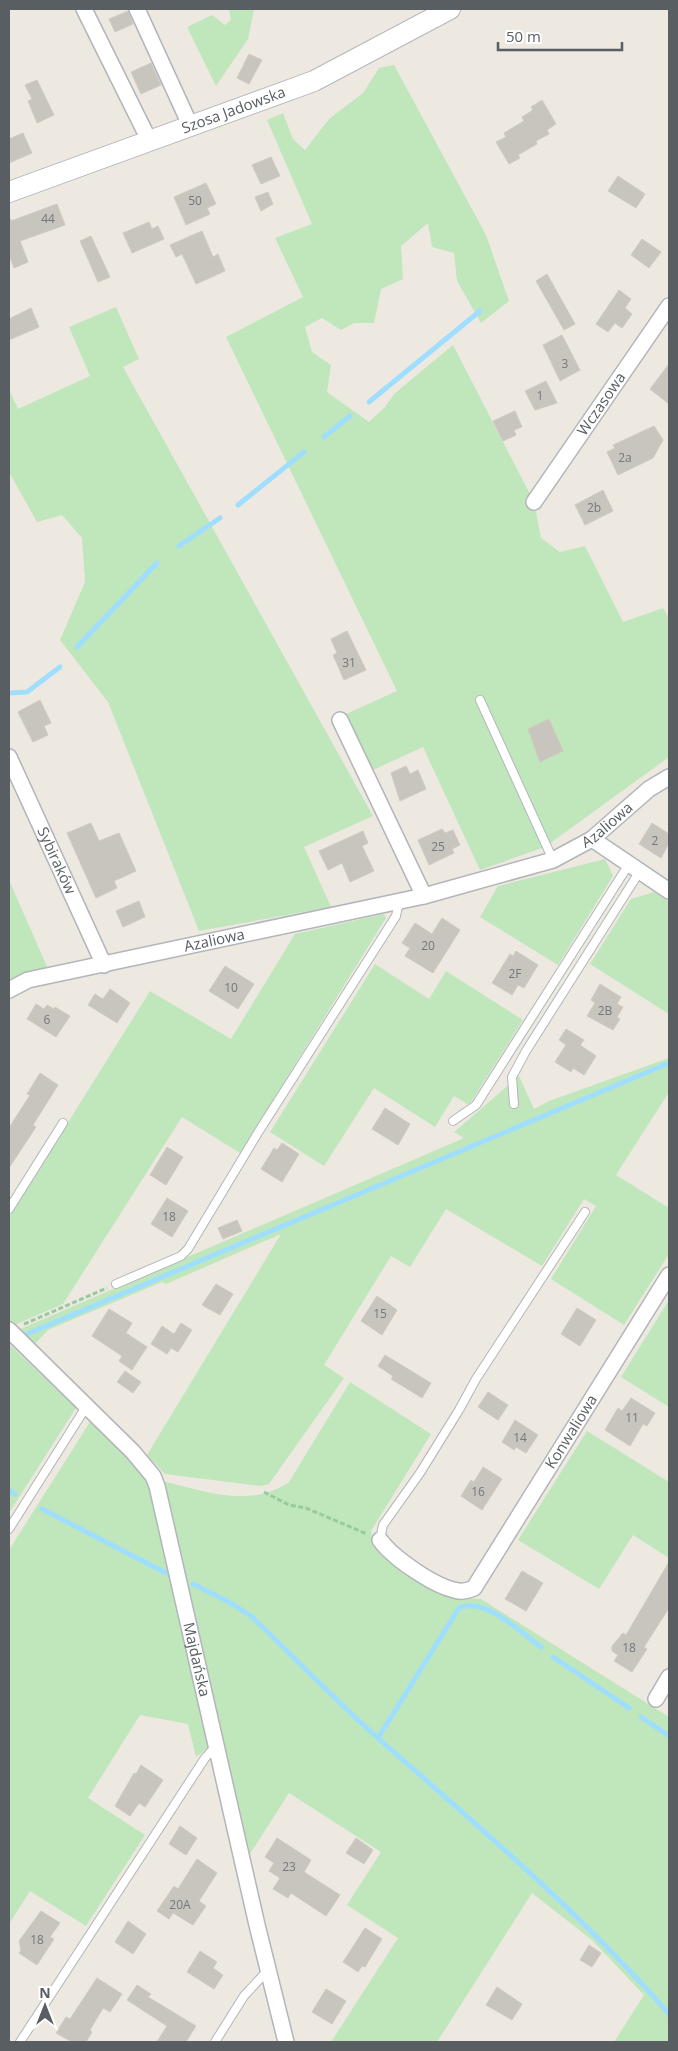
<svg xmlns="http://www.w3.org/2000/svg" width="678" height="2051" font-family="'Open Sans',sans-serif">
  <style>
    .green { fill: #c0e6bc }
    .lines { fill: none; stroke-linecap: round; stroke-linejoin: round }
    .stream { stroke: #9fdeff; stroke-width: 5 }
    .building { fill: #c8c4be; stroke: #d2cabf }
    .lane-casing { stroke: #b2b5b9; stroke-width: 10 }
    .street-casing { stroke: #b2b5b9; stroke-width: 18 }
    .secondary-casing { stroke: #b3b7bc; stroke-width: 22 }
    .path { stroke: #96caa0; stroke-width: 3; stroke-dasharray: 5 2.5; stroke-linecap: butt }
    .lane { stroke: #fff; stroke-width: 8 }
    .street { stroke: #fff; stroke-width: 15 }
    .secondary { stroke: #fff; stroke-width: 20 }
    .labels { text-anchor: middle; stroke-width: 5; stroke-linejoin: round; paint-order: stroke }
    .number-label { font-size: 12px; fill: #75787a }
    .street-label { font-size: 15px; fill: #595e63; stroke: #fff }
  </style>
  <rect width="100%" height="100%" fill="#ede9e1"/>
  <g class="green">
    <polygon points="229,9 254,9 248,39 216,86 187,27 212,15 225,25 231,20"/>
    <polygon points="394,65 486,235 509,301 481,323 457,281 454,253 432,247 428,223 401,246 403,279 381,289 374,323 354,323 341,330 322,318 305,327 312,352 331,365 327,392 369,422 385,407 394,394 453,345 534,502 541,538 560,552 585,546 623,622 663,608 669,618 669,757 545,847 480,870 423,747 373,770 346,714 397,691 226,337 303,297 275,238 312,224 267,120 283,113 293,139 305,150 329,119 363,93 379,68"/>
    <polygon points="116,307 139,359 123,367 373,816 304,847 331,907 199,931 108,702 60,640 85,582 82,538 62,515 37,522 9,472 9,389 18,409 90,376 69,327"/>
    <polygon points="605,859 613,876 558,965 480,917 498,886"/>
    <polygon points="9,880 48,969 9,981"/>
    <polygon points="654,892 669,902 669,1014 590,964 631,899"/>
    <polygon points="384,914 386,918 240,1153 182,1117 63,1304 12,1326 9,1321 9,1217 150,991 231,1039 295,934"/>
    <polygon points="375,964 429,999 446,971 523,1020 469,1105 454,1096 435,1127 374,1088 324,1166 270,1132"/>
    <polygon points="669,1058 669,1092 616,1175 669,1208 669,1254 624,1325 551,1279 596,1206 584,1199 542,1266 446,1209 410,1267 391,1256 324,1365 344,1378 269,1484 261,1486 165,1474 147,1455 281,1234 166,1284 162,1282 48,1330 33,1346 18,1330 464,1138 454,1132 519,1076 534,1109 549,1101"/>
    <polygon points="669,1300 669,1407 621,1377"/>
    <polygon points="9,1344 76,1408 9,1513"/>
    <path d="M350 1382 431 1434 371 1531 375 1546 466 1598 481 1599 669 1717V2042H614L644 1995 592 1940 532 1893 437 2042H331L398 1938 347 1905 381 1852 289 1793 250 1854 162 1481C205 1491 250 1509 289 1482Z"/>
    <path d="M90 1422C117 1448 141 1466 156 1501L209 1747 196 1757 188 1724 140 1715 88 1798 145 1835 86 1926 30 1891 9 1924V1550Z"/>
    <polygon points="587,1431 669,1482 669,1558 633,1535 599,1589 518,1540"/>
  </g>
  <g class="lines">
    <g class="stream">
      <polyline points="369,402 480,311"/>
      <polyline points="324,437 350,416"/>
      <polyline points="238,505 304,452"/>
      <polyline points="179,546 220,518"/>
      <polyline points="77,647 157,563"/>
      <polyline points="9,693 27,692 60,667"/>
      <polyline points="27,1334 669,1063"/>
      <polyline points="9,1490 15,1494"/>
      <polyline points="42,1509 170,1575"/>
      <path d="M193 1584 229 1602 251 1616C294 1657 335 1700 379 1739 479 1827 582 1914 669 2014"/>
      <polyline points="553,1657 629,1708"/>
      <polyline points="641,1717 669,1736"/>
      <path d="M378 1738 459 1608C485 1596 521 1633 541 1647"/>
    </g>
  </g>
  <g class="building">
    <polygon points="128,11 133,24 115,32 109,19"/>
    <polygon points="249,54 262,60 249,84 237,78"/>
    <polygon points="151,63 161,85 141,94 131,72"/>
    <polygon points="37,80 54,115 37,123 28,101 32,99 25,85"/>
    <polygon points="542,100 556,124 547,130 549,134 536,141 537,144 518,155 520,158 509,164 496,142 506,137 504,133 524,121 522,117 533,110 531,107"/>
    <polygon points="23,133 32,153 9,163 9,139"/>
    <polygon points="271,157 280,176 261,184 252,165"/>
    <polygon points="618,176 645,194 636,208 608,191"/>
    <polygon points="206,183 216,204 207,208 210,214 186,225 174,197"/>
    <polygon points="268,192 273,204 261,211 255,197"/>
    <polygon points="57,204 65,225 20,241 28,262 14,268 9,255 9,216 11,221"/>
    <polygon points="149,222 152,229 158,226 164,239 132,253 123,233"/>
    <polygon points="202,231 213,257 218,254 225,271 196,284 182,254 176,257 170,245"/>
    <polygon points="91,236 110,277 98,282 80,241"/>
    <polygon points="642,239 661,252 649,268 631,255"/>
    <polygon points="547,274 575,324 564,330 536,281"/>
    <polygon points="619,290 631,299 625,308 632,314 622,328 615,323 608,332 596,324"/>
    <polygon points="31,308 39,327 9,340 9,319"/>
    <polygon points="562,335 580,370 560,381 543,345"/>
    <polygon points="669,364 669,404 650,389"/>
    <polygon points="546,381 557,403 535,410 525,391"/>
    <polygon points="515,411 522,427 514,430 516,435 503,441 493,421"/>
    <polygon points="654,426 663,440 653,458 618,475 607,452 615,448 613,445"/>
    <polygon points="603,490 613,511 585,525 575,505"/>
    <polygon points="347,631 366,670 344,680 333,655 337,653 331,639"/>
    <polygon points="40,700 51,723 44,726 48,735 33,742 18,712"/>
    <polygon points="549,719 563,751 540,762 528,729"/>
    <polygon points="406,766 410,774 418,770 426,789 400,801 391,773"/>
    <polygon points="91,823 99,841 119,833 136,871 114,881 117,888 96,898 67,833"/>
    <polygon points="652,823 669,834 669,843 661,858 639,844"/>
    <polygon points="442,829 445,833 453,830 460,845 452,849 454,853 429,865 418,840"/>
    <polygon points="363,831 368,843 362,846 374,871 350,882 342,863 328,870 319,851"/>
    <polygon points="139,901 145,917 123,927 116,911"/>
    <polygon points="442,918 460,930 433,973 405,956 410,948 402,943 415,923 432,934"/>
    <polygon points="516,951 538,965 524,988 518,985 512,995 492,983 510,954 513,956"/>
    <polygon points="225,966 254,984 238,1009 209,991"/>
    <polygon points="600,984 621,997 617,1004 623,1007 617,1017 620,1019 613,1030 587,1016 595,1003 591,1000"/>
    <polygon points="110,989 130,1003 117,1023 88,1005 95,994 103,999"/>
    <polygon points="36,1004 44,1009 47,1005 54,1009 55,1007 70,1016 56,1037 27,1019"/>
    <polygon points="566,1029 584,1040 580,1045 596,1056 584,1075 573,1068 571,1072 555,1062 566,1045 559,1040"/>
    <polygon points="40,1073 58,1085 33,1125 36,1127 9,1168 9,1128 30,1095 27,1094"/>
    <polygon points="385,1108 410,1124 398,1145 372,1129"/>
    <polygon points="282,1143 299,1154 282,1182 261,1169 274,1148 277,1150"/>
    <polygon points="167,1147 183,1157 166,1185 150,1175"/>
    <polygon points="167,1198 188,1211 172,1237 151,1224"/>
    <polygon points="237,1220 242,1231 223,1239 218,1228"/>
    <polygon points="216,1284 233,1294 220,1315 202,1305"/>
    <polygon points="377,1296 397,1310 382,1335 361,1321"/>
    <polygon points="577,1308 596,1320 580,1346 561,1334"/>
    <polygon points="109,1309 132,1323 126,1333 147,1347 132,1370 119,1361 122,1356 92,1336"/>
    <polygon points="181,1323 192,1330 178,1352 171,1348 167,1354 151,1344 162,1326 174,1334"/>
    <polygon points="385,1355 431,1383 422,1398 391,1379 393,1376 378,1366"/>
    <polygon points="125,1371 141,1382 133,1393 117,1382"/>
    <polygon points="488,1392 508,1405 498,1420 478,1407"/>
    <polygon points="631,1398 655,1413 647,1426 643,1424 630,1446 605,1430 618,1408 622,1411"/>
    <polygon points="515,1420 538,1435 526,1453 516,1447 514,1450 502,1442"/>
    <polygon points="483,1467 502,1479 482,1510 461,1496 471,1480 474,1482"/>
    <polygon points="669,1562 669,1608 644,1647 647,1649 632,1672 614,1661 618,1655 612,1651 612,1646 623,1633 626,1635"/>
    <polygon points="522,1571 543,1583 526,1611 505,1599"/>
    <polygon points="141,1765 163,1780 145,1807 139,1803 130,1816 115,1806 134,1773 136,1774"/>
    <polygon points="180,1826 197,1838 186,1855 169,1844"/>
    <polygon points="277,1838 311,1860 304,1872 340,1895 326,1916 291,1893 288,1898 273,1889 280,1878 269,1871 274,1863 265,1857"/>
    <polygon points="356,1838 373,1850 364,1864 346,1853"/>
    <polygon points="197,1859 217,1873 199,1901 206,1906 193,1925 173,1913 169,1919 157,1911 174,1886 178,1889"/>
    <polygon points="41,1911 60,1923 50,1937 54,1939 37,1965 19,1953 21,1950 19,1941"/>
    <polygon points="128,1921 146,1934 133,1954 115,1942"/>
    <polygon points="365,1928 382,1939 365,1967 362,1966 358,1972 343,1962"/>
    <polygon points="589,1945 601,1953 592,1967 580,1960"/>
    <polygon points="200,1951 217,1962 213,1968 223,1975 214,1989 187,1972"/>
    <polygon points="97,1978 122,1994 110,2012 103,2008 90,2030 92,2032 86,2042 72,2042 56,2033 66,2017 70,2019"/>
    <polygon points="137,1985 151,1994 148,1997 196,2026 186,2042 157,2042 167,2026 127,2000"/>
    <polygon points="497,1987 522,2004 512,2020 486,2005"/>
    <polygon points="326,1989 346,2001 332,2024 312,2012"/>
  </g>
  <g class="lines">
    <defs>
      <g id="lane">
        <polyline points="480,700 553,860"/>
        <polyline points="514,1104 512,1077 526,1051 640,871"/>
        <polyline points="453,1121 476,1105 629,864"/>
        <polyline points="9,1209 63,1123"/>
        <polyline points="116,1284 181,1256 188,1249 259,1131 396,916 399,902"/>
        <polyline points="9,1529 86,1407"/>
        <polyline points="380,1540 383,1525 420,1473 459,1410 476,1379 585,1212"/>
        <polyline points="20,2042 205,1758 216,1746"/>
        <polyline points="215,2042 244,1996 268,1970"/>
      </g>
      <g id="street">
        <polyline points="84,9 149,140"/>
        <polyline points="137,9 191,127"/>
        <path id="s1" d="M534 502 669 306"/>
        <polyline points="340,720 424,896"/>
        <path id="s2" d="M9 757 104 965"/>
        <polyline points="592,839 669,891"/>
        <path id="s3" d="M9 990 28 980 424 896 553 860 592 839 649 789 669 777"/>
        <path id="s4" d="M9 1330 133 1452 153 1476 157 1486 257 1925 286 2042"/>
        <path id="s5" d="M380 1540C393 1558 436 1588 459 1591 464 1592 469 1590 474 1588L669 1275"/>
        <polyline points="656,1699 669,1677"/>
      </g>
      <g id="secondary">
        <path id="s6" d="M9 192 314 81 450 9"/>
      </g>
    </defs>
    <use href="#lane" class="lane-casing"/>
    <use href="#street" class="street-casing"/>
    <use href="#secondary" class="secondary-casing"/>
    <g class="path">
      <polyline points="24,1324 107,1288"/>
      <polyline points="264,1492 289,1505 306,1508 367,1534"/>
    </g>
    <use href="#lane" class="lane"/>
    <use href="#street" class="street"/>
    <use href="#secondary" class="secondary"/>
  </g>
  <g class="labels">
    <g class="number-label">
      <text x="195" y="205">50</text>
      <text x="48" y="223">44</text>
      <text x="565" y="368">3</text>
      <text x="540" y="400">1</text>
      <text x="625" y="462">2a</text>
      <text x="594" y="512">2b</text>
      <text x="349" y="667">31</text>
      <text x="655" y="845">2</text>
      <text x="438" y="851">25</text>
      <text x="428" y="950">20</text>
      <text x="515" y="978">2F</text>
      <text x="231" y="992">10</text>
      <text x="605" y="1015">2B</text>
      <text x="47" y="1024">6</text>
      <text x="169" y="1221">18</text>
      <text x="380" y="1318">15</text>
      <text x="632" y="1422">11</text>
      <text x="520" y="1442">14</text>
      <text x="478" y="1496">16</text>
      <text x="629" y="1652">18</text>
      <text x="289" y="1871">23</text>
      <text x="180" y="1909">20A</text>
      <text x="37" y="1944">18</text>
    </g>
    <g class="street-label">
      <text dy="5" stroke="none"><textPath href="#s6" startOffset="239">Szosa Jadowska</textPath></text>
      <text dy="5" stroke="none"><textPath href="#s1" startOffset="119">Wczasowa</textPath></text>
      <text dy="5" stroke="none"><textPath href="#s3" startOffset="625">Azaliowa</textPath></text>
      <text dy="5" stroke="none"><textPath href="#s2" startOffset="114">Sybiraków</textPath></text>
      <text dy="5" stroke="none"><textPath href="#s3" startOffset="212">Azaliowa</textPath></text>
      <text dy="5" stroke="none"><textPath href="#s5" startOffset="295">Konwaliowa</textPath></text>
      <text dy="5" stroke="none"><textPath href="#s4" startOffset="394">Majdańska</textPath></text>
    </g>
  </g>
  <rect width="678" height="2051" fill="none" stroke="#595e63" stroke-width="20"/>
  <g transform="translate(45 2006)" stroke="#ffffff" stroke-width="4" paint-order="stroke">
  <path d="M0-4L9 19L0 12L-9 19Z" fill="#595e63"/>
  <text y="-8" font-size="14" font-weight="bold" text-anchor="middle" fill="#595e63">N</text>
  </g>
  <path d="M498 42v8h124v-8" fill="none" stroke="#595e63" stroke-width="2.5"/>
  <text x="506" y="42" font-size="15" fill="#595e63" stroke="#ffffff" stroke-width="4" paint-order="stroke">50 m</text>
</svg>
